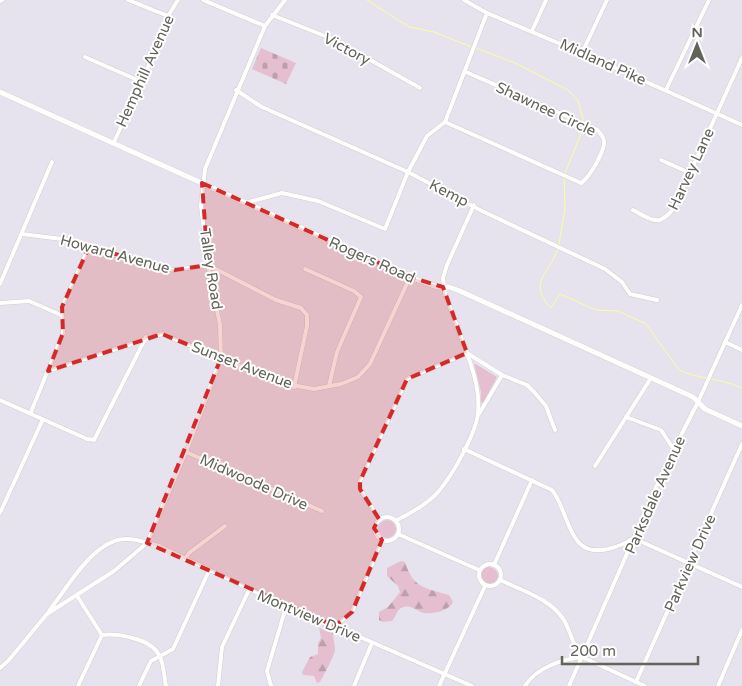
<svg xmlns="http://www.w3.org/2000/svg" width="742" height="686" font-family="'Varela Round',sans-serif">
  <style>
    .green { fill: #e5bfcf }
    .forest { fill: url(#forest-firs) }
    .cemetery { fill: url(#cemetery-stones) }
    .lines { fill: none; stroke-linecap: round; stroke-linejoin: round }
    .stream { stroke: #fcfea2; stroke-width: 1 }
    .street-casing { stroke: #ced0c9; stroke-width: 5 }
    .secondary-casing { stroke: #d4d6cd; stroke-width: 6 }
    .street { stroke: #fff; stroke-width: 4 }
    .secondary { stroke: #fff; stroke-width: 5 }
    .marked { fill: #d62828; fill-opacity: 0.2; stroke: #d62828; stroke-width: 4; stroke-dasharray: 10 6; stroke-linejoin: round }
    .labels { text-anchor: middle; stroke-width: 4; stroke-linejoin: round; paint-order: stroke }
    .street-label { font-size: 15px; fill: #62635b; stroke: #fff }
  </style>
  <defs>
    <pattern id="forest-firs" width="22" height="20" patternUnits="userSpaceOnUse" patternTransform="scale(1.25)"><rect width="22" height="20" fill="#e5bfcf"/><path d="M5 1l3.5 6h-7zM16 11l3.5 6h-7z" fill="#bd9fab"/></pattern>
    <pattern id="cemetery-stones" width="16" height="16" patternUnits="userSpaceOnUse" patternTransform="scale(1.25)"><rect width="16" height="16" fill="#e5bfcf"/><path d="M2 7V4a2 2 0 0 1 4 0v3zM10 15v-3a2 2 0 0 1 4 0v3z" fill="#bd9fab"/></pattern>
  </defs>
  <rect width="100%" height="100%" fill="#e7e3ee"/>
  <g class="green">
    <polygon points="474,363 497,377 483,403 481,402 481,392"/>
    <circle cx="387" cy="529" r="9"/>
    <circle cx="489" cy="576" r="9"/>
  </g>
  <g class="forest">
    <path d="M401 561 405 562C413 588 425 588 449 595L453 602C449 611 434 614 424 613 416 611 410 603 401 608 396 611 396 617 392 621L383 622 379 620V612L388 607 400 592 398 586 387 576V568Z"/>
    <path d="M319 628 333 633C333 639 335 644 335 650 335 654 323 677 320 682L317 683 314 676 303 675 302 672 310 657 318 654V643L321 638Z"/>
  </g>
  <polygon class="cemetery" points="261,48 296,63 286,84 252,69"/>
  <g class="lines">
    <g class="stream">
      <polyline points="367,0 409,27 434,32 472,47"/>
      <polyline points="476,48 515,63 568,90 578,101 584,122"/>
      <polyline points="559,244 565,209 564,176 584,126"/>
      <path d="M558 248C551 273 526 282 551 308L560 294 596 310 618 311 646 324 679 370C697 379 721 378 742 388"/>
    </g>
    <defs>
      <g id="street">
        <polyline points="128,0 168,16"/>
        <polyline points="203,0 265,26"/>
        <polyline points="464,0 487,13 582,53 742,125"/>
        <polyline points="0,1 2,0"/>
        <polyline points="272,15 335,40 420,88"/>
        <polyline points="532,31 546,0"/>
        <polyline points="582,53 607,0"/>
        <polyline points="85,57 142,82"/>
        <polyline points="236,90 262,107 408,172 482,211 605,269 622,282 630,294 657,300"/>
        <polyline points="666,90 709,0"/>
        <path d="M445 122 581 183C589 178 605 151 604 142 604 136 600 133 596 129L466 72"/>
        <polyline points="114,142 142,82 168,16 178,0"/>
        <polyline points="661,160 690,173"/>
        <polyline points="245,203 282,193 318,201 385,229 408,172 427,136 445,122 487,13"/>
        <polyline points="474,205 447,265 443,278 445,294 467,353 502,375 527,385 534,392 546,406 555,430"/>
        <path d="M633 210C651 220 659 228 674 208L742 58"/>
        <polyline points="22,234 62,239 154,267 175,270 208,265 276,300 301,308 307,315 307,326 294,387"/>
        <polyline points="305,269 354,291 361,297 337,352 329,386"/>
        <polyline points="0,284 52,162"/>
        <polyline points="0,303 29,301 61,315"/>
        <polyline points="725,342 742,350"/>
        <polyline points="48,371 162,334 281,383 314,389 341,384 358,377 370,364 410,277"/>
        <polyline points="0,400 87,439 94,440 146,337"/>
        <polyline points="31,412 63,333 62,307 89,247"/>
        <polyline points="479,414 502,375"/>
        <polyline points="626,417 661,430 674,450"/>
        <path d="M464 449 552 490C570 512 567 559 608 549 617 547 625 544 633 538L742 587"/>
        <polyline points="186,452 322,511"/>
        <polyline points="595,466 651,378"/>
        <polyline points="0,513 43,419"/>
        <circle cx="387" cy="529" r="12"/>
        <path d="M379 519 360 489V481L407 379 467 353C474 373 480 392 478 413 476 434 452 476 438 492 428 504 411 513 397 520"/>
        <polyline points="398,534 479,570"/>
        <polyline points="185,559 189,553 225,526"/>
        <circle cx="490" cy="575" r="11"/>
        <polyline points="494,565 532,480"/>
        <path d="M500 580C523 591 552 599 565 622 571 633 573 647 582 657L645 686"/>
        <path d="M77 596 102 635C118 633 151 639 159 655 164 663 164 677 166 686"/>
        <path d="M49 611C67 588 93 541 124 539 135 538 148 543 159 546L317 621 335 626 472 686"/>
        <polyline points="335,626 352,612 382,540"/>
        <polyline points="0,668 8,661 47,614 114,571 147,543 186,452 221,358 220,325 208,265 201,206 205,169 265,26 285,0"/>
        <polyline points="636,682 742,444"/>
        <polyline points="78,686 102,635"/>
        <polyline points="139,686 151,661 173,649 209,571"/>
        <polyline points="218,686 222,647 249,590"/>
        <polyline points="271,686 267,671 286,607"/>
        <polyline points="354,686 372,643"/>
        <polyline points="439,686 485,586"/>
        <path d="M525 686C536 668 562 659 582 657"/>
        <polyline points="569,686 664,469 698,402 742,305"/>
        <polyline points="718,686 742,630"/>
      </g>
      <polyline id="secondary" points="0,92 410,277 437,287 449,287 460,291 693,397 705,409 742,426"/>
    </defs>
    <use href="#street" class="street-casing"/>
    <use href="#secondary" class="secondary-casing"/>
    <use href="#street" class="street"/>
    <use href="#secondary" class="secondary"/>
  </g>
  <path class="marked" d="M202 183 410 277 443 287 467 353 407 379 360 481V489L379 519 374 528 382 540 352 612 335 626 147 543 221 358 162 334 48 371 63 333 62 307 89 247 175 270 208 265Z"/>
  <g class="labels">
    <g class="street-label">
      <text transform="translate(347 49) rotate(28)" y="5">Victory</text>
      <text transform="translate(603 62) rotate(24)" y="5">Midland Pike</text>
      <text transform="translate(145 71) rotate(-66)" y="5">Hemphill Avenue</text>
      <text transform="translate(546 109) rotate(25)" y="5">Shawnee Circle</text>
      <text transform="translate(691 169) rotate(-65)" y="5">Harvey Lane</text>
      <text transform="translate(449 193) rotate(27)" y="5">Kemp</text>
      <text transform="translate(115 254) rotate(15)" y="5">Howard Avenue</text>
      <text transform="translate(372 260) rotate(24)" y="5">Rogers Road</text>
      <text transform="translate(211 269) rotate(81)" y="5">Talley Road</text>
      <text transform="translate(242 365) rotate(21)" y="5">Sunset Avenue</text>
      <text transform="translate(254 482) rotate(24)" y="5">Midwoode Drive</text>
      <text transform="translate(655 495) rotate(-66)" y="5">Parksdale Avenue</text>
      <text transform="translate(690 563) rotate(-66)" y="5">Parkview Drive</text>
      <text transform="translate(309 616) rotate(23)" y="5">Montview Drive</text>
    </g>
  </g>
  <g transform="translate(697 45)" stroke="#ffffff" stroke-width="4" paint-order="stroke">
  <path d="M0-4L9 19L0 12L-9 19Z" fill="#62635b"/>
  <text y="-8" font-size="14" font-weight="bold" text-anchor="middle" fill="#62635b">N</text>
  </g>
  <path d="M562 656v8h136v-8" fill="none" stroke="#62635b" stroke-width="2.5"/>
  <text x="570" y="656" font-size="15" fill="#62635b" stroke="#ffffff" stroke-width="4" paint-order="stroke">200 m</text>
</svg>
